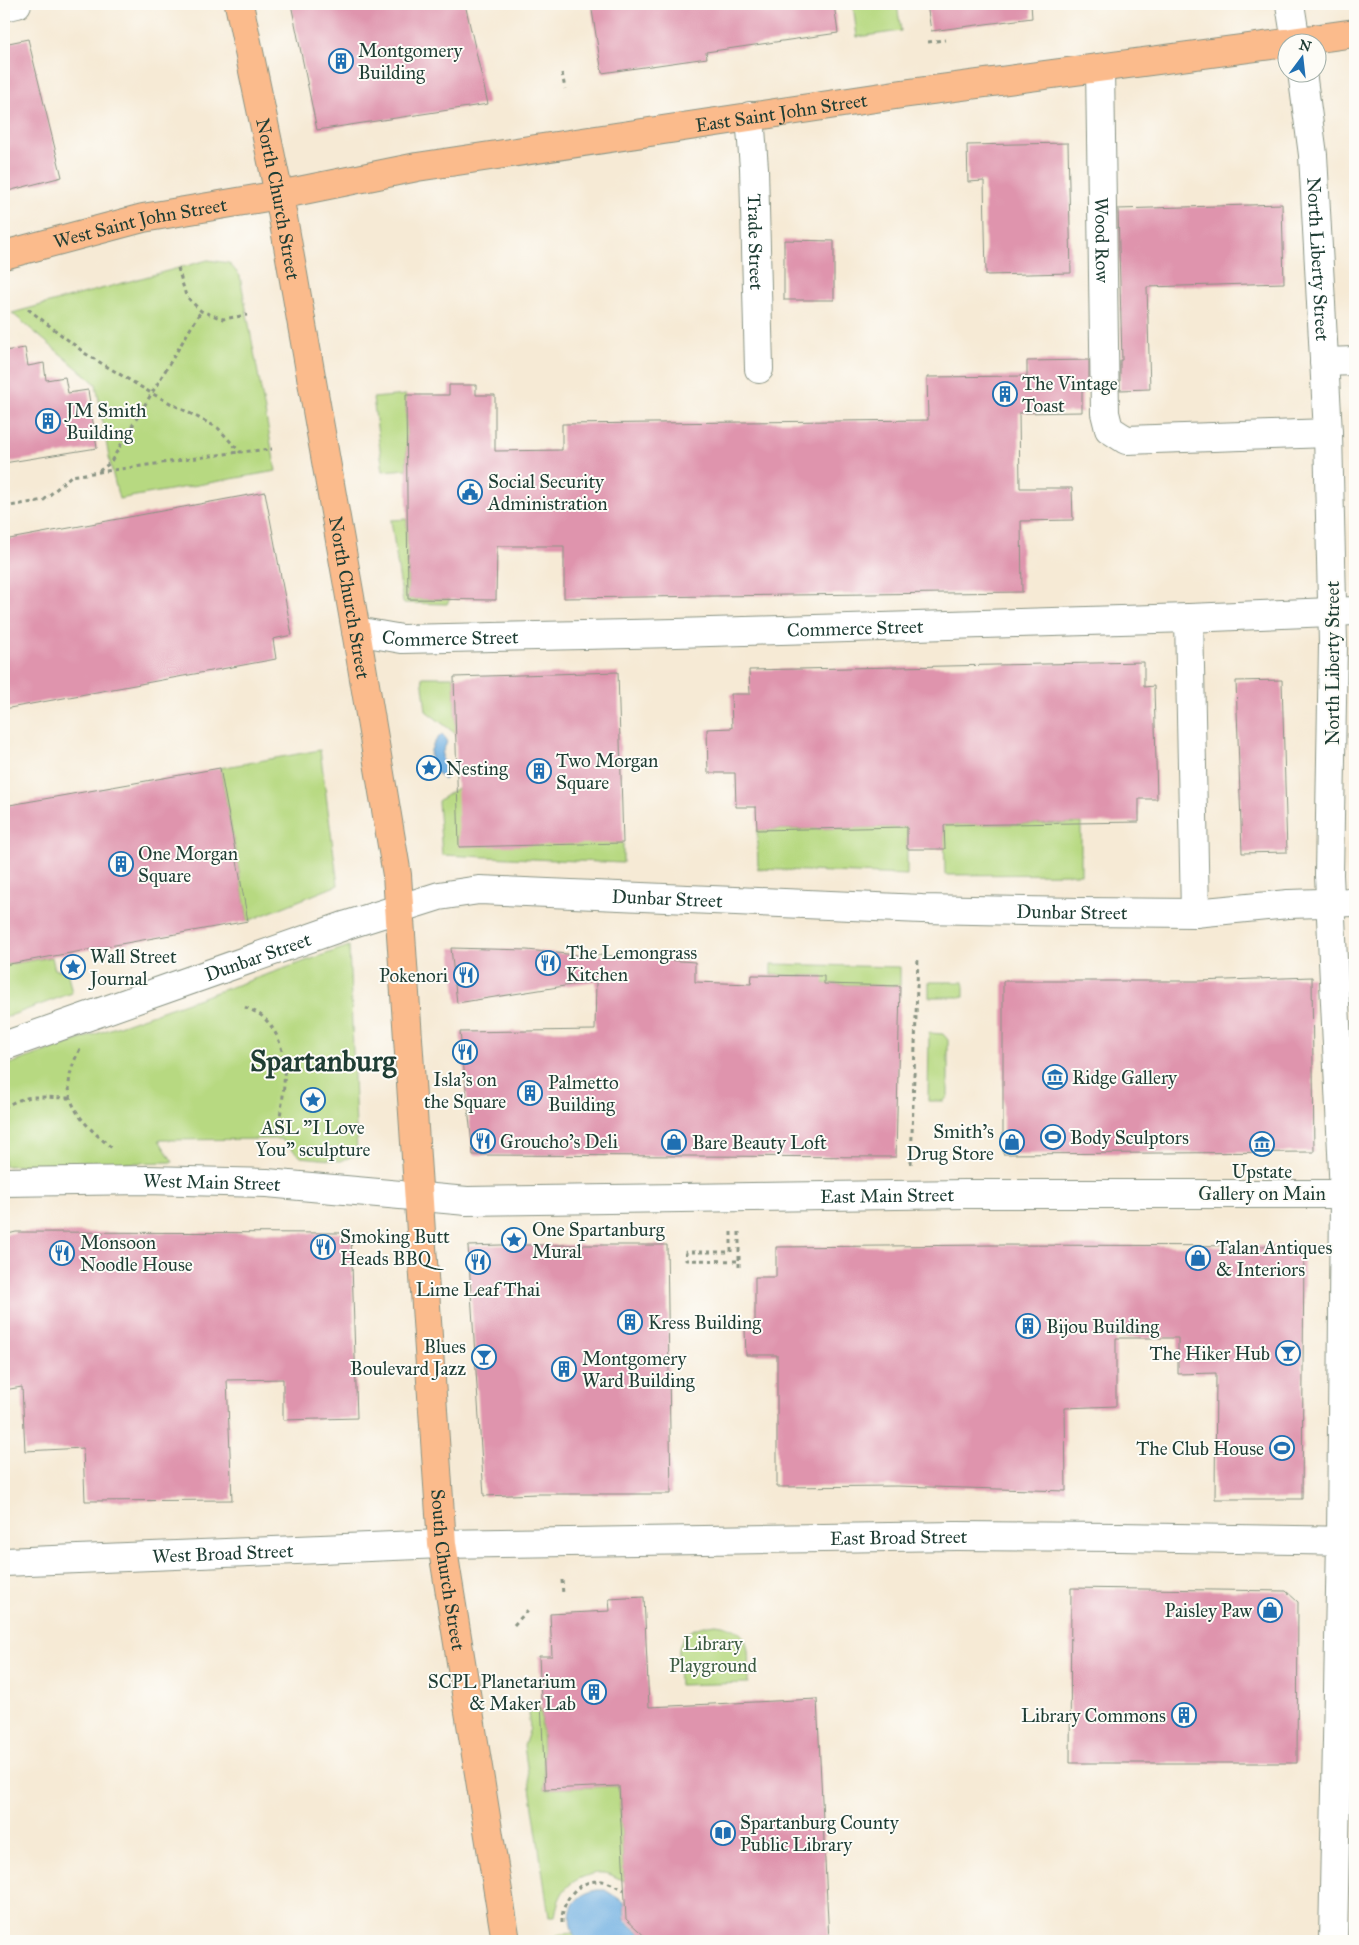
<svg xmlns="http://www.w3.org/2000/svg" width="1359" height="1945" font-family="'IM FELL Great Primer',serif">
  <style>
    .green { fill: #b7d981; stroke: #6b8b5a }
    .water { fill: #6daee1; stroke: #46768a }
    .building { fill: #df94ad }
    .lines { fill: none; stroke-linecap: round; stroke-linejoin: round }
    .minor-casing { stroke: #8a9484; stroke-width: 30 }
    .major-casing { stroke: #8a9484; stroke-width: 30 }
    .path { stroke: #8a9484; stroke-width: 3; stroke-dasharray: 4 4; stroke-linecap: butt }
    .minor { stroke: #fff; stroke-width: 28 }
    .major { stroke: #fbbb8c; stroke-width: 28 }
    .labels { text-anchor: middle; stroke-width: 4; stroke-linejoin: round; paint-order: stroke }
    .poi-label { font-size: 19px; fill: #1f3d34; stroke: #fdfcf7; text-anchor: start }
    .street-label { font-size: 19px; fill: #1f3d34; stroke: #fdfcf7 }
    .park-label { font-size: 19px; fill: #3d5c43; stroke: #fdfcf7 }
    .town-label { font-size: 29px; font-weight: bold; fill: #1f3d34; stroke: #fdfcf7 }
  </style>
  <rect width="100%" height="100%" fill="#fdfcf7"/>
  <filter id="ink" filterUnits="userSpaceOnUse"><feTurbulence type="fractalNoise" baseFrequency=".02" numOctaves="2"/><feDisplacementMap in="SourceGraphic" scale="10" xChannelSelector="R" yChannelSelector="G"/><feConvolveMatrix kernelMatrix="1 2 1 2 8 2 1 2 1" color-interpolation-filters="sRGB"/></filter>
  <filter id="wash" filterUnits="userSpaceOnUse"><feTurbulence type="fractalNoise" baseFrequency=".0096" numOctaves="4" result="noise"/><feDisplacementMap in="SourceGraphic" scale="20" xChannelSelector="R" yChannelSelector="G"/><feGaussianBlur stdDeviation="1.12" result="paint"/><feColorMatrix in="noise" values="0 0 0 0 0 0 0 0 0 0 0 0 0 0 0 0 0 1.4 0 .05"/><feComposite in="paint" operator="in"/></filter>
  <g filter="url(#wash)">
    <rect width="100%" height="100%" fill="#f6ead5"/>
    <g class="green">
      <polygon points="853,4 897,4 901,31 857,37"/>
      <polygon points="208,260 229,263 240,276 276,471 119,499 110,463 96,384 12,313"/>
      <polygon points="406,395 407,469 383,471 373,398"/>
      <polygon points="407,519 408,599 450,599 447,604 403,603 391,520"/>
      <polygon points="422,677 454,677 456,734 426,711"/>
      <polygon points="320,750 338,885 248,921 220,768"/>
      <polygon points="457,788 623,843 623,863 442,855 438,801"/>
      <polygon points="1081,823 1081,874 945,875 944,825"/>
      <polygon points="907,827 907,875 758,869 757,830"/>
      <polygon points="349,946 357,1154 341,1161 301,1157 281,1139 159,1140 173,1162 4,1166 4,1066"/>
      <polygon points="52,957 55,970 67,970 72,993 4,1018 4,965"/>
      <polygon points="771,964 900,967 900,986 824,984 823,976 771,975"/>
      <rect x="929" y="982" width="35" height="15"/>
      <polygon points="929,1033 943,1034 948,1040 948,1096 944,1101 928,1101"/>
      <path d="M716 1624C755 1629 748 1652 748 1683L679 1685C678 1648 672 1629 716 1624Z"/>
      <path d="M541 1709 545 1789 619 1786 624 1881C619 1879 614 1876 609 1874 602 1872 593 1873 586 1876 565 1883 558 1896 555 1917H549L524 1746 530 1728 528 1710Z"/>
      <polygon points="573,1933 578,1941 557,1941 556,1935"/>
    </g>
    <g class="water">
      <path d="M442 734 447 740C447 746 442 749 442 756 442 765 448 765 448 776L444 780C427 765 425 750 442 734Z"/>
      <path d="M597 1890H605L624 1902 625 1920 641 1934 636 1941H577C564 1918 569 1895 597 1890Z"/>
    </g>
    <g id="blocks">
      <g class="building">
        <polygon points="291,4 465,4 488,104 317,130"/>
        <polygon points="591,4 834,4 838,33 706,52 707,58 602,73"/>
        <polygon points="927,4 1031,4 1032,18 931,31"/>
        <polygon points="28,39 62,177 4,192 4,44"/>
        <polygon points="1068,143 1071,273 986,275 984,181 968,182 967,145"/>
        <polygon points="1282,204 1284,283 1147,287 1150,389 1120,390 1120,360 1122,360 1118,209"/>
        <polygon points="784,240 834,241 834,300 784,300"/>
        <polygon points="25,348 28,366 44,363 46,380 65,377 68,393 88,390 97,448 4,463 4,351"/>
        <polygon points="1089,360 1089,390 1082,391 1082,412 1019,413 1020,488 1072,488 1073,520 1021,521 1022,592 564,598 564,546 497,546 496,600 408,599 406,395 449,395 449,385 476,385 476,395 495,395 495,451 562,450 562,424 928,420 927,377 1027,376 1027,361"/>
        <polygon points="265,492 292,635 273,639 276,659 4,709 4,540"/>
        <polygon points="1144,662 1144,687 1154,686 1157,799 1139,799 1139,822 944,825 945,849 907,849 907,827 757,830 756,807 736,807 735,773 708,773 707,729 732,728 731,694 750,694 749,670"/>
        <polygon points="618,672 623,843 459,847 454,677"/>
        <polygon points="1282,680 1287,852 1242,853 1236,681"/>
        <polygon points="220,768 248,921 4,965 4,806"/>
        <polygon points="451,948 527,950 597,957 597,955 695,962 695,982 751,984 752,975 824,976 824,984 900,986 896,1157 473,1155 460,1032 595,1030 596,981 457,1003"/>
        <polygon points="1312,977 1314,1152 1003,1154 1003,981 1198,981"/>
        <polygon points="16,1232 351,1233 357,1418 283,1420 283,1379 227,1380 232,1500 85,1501 83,1448 25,1451 22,1387 4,1390 4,1235"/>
        <polygon points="500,1245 667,1245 671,1494 537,1494 484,1496 468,1246"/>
        <polygon points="991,1245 1304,1246 1302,1499 1215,1499 1216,1373 1178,1374 1178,1338 1116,1338 1116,1406 1065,1408 1066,1491 897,1486 777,1487 777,1355 746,1355 745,1329 755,1329 755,1277 776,1277 776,1247"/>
        <polygon points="1071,1588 1286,1591 1298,1602 1297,1763 1070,1763"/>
        <polygon points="644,1597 649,1707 817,1699 829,1941 650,1941 626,1919 619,1786 545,1789 539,1656 552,1656 550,1614 610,1611 609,1599"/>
      </g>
    </g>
  </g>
  <g filter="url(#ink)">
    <use href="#blocks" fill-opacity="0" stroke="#8a9484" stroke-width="1"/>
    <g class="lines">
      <defs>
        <g id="minor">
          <polyline points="1290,4 1296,42"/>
          <polyline points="4,7 17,4"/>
          <path id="s1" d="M1100 68 1105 413 1109 429 1126 440 1328 433"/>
          <path id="s2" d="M1302 72 1313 155 1328 433 1333 644 1329 875 1344 1194 1341 1540 1333 1941"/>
          <path id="s3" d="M750 116 754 168 759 369"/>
          <polyline points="1324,362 1355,361"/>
          <polyline points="1189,618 1195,913"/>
          <path id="s4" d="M356 631 402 639 676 633 1189 618 1355 611"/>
          <path id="s5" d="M4 1046 347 925 439 896 479 890 922 909 1080 912 1195 913 1288 904 1355 902"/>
          <path id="s6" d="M4 1182 147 1180 267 1183 467 1201 965 1194H1355"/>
          <path id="s7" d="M4 1562 442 1544 956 1536 1119 1537 1355 1541"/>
        </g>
        <g id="major">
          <path id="s8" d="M239 4 279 195 356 631 397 875 442 1544 506 1941"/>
          <polyline points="1291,42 1355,33"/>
          <path id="s9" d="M4 255 143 218 279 195 417 167 902 94 1286 43"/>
        </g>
      </defs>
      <use href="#minor" class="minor-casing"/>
      <use href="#major" class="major-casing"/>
      <g class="path">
        <polyline points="928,42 945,40"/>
        <polyline points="562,73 565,89"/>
        <polyline points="178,268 186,296 201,311 223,319 247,315"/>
        <polyline points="28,309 86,354 151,393 218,428 240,452 272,449"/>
        <polyline points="99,471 110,463 201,311"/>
        <polyline points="4,507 44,500 71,476 239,452"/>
        <path d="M245 1007C251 1010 260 1013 265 1019 293 1047 284 1093 278 1128"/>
        <path d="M80 1049C55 1096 76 1118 112 1148"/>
        <path d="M4 1108C26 1092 44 1098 69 1098"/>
        <polyline points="911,1164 918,957"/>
        <polyline points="731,1232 731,1252 686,1252 686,1260 739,1261 739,1270"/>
        <polyline points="739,1232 739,1261"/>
        <polyline points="562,1580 563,1595"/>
        <polyline points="514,1625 528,1610"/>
        <path d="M562 1923C561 1900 578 1879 602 1881 609 1882 618 1887 624 1890"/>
      </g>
      <use href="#minor" class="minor"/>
      <use href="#major" class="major"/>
    </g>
  </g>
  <defs>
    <symbol id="building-ring" viewBox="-11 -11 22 22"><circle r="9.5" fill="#fdfcf7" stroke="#1f6fb2" stroke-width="1.5"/><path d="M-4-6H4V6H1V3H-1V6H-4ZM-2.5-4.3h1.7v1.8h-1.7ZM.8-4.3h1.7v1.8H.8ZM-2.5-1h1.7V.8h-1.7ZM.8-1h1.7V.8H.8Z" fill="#1f6fb2"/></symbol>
    <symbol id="civic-ring" viewBox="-11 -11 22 22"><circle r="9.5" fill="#fdfcf7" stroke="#1f6fb2" stroke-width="1.5"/><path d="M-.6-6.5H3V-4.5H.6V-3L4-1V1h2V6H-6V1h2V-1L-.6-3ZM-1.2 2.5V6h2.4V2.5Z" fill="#1f6fb2"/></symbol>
    <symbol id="sight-ring" viewBox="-11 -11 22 22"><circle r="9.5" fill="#fdfcf7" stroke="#1f6fb2" stroke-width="1.5"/><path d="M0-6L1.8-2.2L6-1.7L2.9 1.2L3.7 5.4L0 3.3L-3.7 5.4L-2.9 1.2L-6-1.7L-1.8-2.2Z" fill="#1f6fb2"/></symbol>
    <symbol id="restaurant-ring" viewBox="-11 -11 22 22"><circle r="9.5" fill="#fdfcf7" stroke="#1f6fb2" stroke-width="1.5"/><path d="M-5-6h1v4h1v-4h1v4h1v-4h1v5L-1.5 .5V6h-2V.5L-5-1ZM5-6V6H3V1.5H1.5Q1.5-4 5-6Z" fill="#1f6fb2"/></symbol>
    <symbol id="museum-ring" viewBox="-11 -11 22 22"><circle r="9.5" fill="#fdfcf7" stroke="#1f6fb2" stroke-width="1.5"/><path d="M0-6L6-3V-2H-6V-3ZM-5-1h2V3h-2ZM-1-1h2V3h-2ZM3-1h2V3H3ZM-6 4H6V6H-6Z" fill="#1f6fb2"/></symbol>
    <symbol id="stadium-ring" viewBox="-11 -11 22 22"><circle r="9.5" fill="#fdfcf7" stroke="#1f6fb2" stroke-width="1.5"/><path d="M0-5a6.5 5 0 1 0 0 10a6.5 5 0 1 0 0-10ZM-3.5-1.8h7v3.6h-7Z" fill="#1f6fb2"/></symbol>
    <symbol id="shop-ring" viewBox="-11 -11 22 22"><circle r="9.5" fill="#fdfcf7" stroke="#1f6fb2" stroke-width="1.5"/><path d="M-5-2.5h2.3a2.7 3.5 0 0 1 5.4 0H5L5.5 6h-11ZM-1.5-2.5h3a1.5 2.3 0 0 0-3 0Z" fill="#1f6fb2"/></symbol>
    <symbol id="bar-ring" viewBox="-11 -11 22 22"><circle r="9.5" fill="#fdfcf7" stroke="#1f6fb2" stroke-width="1.5"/><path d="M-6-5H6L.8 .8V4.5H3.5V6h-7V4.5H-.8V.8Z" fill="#1f6fb2"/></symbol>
    <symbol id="library-ring" viewBox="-11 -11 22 22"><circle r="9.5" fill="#fdfcf7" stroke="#1f6fb2" stroke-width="1.5"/><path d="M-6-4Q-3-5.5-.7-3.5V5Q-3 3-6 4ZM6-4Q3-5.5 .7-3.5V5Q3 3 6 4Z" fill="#1f6fb2"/></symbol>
  </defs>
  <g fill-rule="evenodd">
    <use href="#building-ring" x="327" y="47" width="28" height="28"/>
    <use href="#building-ring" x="991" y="380" width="28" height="28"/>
    <use href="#building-ring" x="34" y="407" width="28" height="28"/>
    <use href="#civic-ring" x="456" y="478" width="28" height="28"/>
    <use href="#sight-ring" x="415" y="754" width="28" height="28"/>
    <use href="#building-ring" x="525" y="757" width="28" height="28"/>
    <use href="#building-ring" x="107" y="850" width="28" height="28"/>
    <use href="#restaurant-ring" x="534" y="949" width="28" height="28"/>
    <use href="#sight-ring" x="59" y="953" width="28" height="28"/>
    <use href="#restaurant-ring" x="452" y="961" width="28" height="28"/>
    <use href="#restaurant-ring" x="451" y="1038" width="28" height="28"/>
    <use href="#museum-ring" x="1041" y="1063" width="28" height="28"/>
    <use href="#building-ring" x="516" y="1079" width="28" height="28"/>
    <use href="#sight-ring" x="299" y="1086" width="28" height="28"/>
    <use href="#stadium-ring" x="1039" y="1123" width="28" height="28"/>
    <use href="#restaurant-ring" x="469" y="1127" width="28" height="28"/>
    <use href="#shop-ring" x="660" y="1128" width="28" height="28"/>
    <use href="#shop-ring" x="998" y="1128" width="28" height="28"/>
    <use href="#museum-ring" x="1248" y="1130" width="28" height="28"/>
    <use href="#sight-ring" x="500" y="1226" width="28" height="28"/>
    <use href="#restaurant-ring" x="309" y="1233" width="28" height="28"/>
    <use href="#restaurant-ring" x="48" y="1239" width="28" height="28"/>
    <use href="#shop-ring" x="1184" y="1244" width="28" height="28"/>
    <use href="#restaurant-ring" x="464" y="1248" width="28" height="28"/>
    <use href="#building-ring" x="616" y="1308" width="28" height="28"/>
    <use href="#building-ring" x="1014" y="1312" width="28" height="28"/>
    <use href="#bar-ring" x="1274" y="1339" width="28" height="28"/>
    <use href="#bar-ring" x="470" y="1343" width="28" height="28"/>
    <use href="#building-ring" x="550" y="1355" width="28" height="28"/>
    <use href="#stadium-ring" x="1268" y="1434" width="28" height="28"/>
    <use href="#shop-ring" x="1256" y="1596" width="28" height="28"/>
    <use href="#building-ring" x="580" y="1678" width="28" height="28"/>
    <use href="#building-ring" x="1170" y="1701" width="28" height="28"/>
    <use href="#library-ring" x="709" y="1819" width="28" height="28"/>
  </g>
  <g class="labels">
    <g class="poi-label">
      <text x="358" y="57">Montgomery<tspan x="358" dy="22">Building</tspan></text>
      <text x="1022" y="390">The Vintage<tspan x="1022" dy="22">Toast</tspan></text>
      <text x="66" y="417">JM Smith<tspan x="66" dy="22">Building</tspan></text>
      <text x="488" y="488">Social Security<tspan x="488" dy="22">Administration</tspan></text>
      <text x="556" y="767">Two Morgan<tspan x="556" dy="22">Square</tspan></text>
      <text x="446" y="775">Nesting</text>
      <text x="138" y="860">One Morgan<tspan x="138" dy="22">Square</tspan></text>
      <text x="566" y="959">The Lemongrass<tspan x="566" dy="22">Kitchen</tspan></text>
      <text x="90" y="963">Wall Street<tspan x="90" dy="22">Journal</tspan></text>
      <text x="448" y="982" text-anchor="end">Pokenori</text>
      <text x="1072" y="1084">Ridge Gallery</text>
      <text x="465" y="1086" text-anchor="middle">Isla's on<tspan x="465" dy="22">the Square</tspan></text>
      <text x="548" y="1089">Palmetto<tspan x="548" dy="22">Building</tspan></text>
      <text x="313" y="1134" text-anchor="middle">ASL "I Love<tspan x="313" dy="22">You" sculpture</tspan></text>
      <text x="994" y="1138" text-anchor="end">Smith's<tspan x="994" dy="22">Drug Store</tspan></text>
      <text x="1070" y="1144">Body Sculptors</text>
      <text x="500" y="1148">Groucho's Deli</text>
      <text x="692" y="1149">Bare Beauty Loft</text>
      <text x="1262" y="1178" text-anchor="middle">Upstate<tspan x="1262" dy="22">Gallery on Main</tspan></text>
      <text x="532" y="1236">One Spartanburg<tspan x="532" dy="22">Mural</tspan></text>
      <text x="340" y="1243">Smoking Butt<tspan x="340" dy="22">Heads BBQ</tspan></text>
      <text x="80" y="1249">Monsoon<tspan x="80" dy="22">Noodle House</tspan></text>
      <text x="1216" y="1254">Talan Antiques<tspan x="1216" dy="22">&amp; Interiors</tspan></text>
      <text x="478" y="1296" text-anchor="middle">Lime Leaf Thai</text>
      <text x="648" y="1329">Kress Building</text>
      <text x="1046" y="1333">Bijou Building</text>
      <text x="466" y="1353" text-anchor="end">Blues<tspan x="466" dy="22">Boulevard Jazz</tspan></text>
      <text x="1270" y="1360" text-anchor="end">The Hiker Hub</text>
      <text x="582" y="1365">Montgomery<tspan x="582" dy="22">Ward Building</tspan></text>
      <text x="1264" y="1455" text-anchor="end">The Club House</text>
      <text x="1252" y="1617" text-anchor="end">Paisley Paw</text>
      <text x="576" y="1688" text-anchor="end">SCPL Planetarium<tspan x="576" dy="22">&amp; Maker Lab</tspan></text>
      <text x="1166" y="1722" text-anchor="end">Library Commons</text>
      <text x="740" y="1829">Spartanburg County<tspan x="740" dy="22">Public Library</tspan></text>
    </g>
    <g class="street-label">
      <text dy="7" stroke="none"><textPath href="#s9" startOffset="791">East Saint John Street</textPath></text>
      <text dy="7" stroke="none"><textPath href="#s8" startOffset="199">North Church Street</textPath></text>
      <text dy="7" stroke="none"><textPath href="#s9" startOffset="140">West Saint John Street</textPath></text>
      <text dy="7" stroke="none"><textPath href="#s1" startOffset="172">Wood Row</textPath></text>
      <text dy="7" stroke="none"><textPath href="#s3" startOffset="126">Trade Street</textPath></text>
      <text dy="7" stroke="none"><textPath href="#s2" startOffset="188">North Liberty Street</textPath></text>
      <text dy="7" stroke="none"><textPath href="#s8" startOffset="604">North Church Street</textPath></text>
      <text dy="7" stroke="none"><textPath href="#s4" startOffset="500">Commerce Street</textPath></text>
      <text dy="7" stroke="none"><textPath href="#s4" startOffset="95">Commerce Street</textPath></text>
      <text transform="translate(1332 663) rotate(-90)" y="7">North Liberty Street</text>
      <text dy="7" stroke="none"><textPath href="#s5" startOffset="689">Dunbar Street</textPath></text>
      <text dy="7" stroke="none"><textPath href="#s5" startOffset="1094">Dunbar Street</textPath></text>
      <text dy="7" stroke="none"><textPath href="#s5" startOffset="269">Dunbar Street</textPath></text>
      <text dy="7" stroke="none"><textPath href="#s6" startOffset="208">West Main Street</textPath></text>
      <text dy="7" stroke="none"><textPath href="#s6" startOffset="884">East Main Street</textPath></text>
      <text dy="7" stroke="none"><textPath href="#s7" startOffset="895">East Broad Street</textPath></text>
      <text dy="7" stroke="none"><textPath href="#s7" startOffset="219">West Broad Street</textPath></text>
      <text dy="7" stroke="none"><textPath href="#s8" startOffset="1582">South Church Street</textPath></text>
    </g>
    <g class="park-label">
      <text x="713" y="1650">Library<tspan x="713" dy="22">Playground</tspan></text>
    </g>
    <g class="town-label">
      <text x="323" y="1071">Spartanburg</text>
    </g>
  </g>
  <rect width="1359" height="1945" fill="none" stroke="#fdfcf7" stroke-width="20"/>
  <g transform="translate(1302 58) rotate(15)"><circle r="24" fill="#fdfcf7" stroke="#a4b0a9"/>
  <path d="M0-4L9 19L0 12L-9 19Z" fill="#1f6fb2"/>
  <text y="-8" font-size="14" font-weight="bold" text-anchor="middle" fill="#1f3d34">N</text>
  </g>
</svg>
